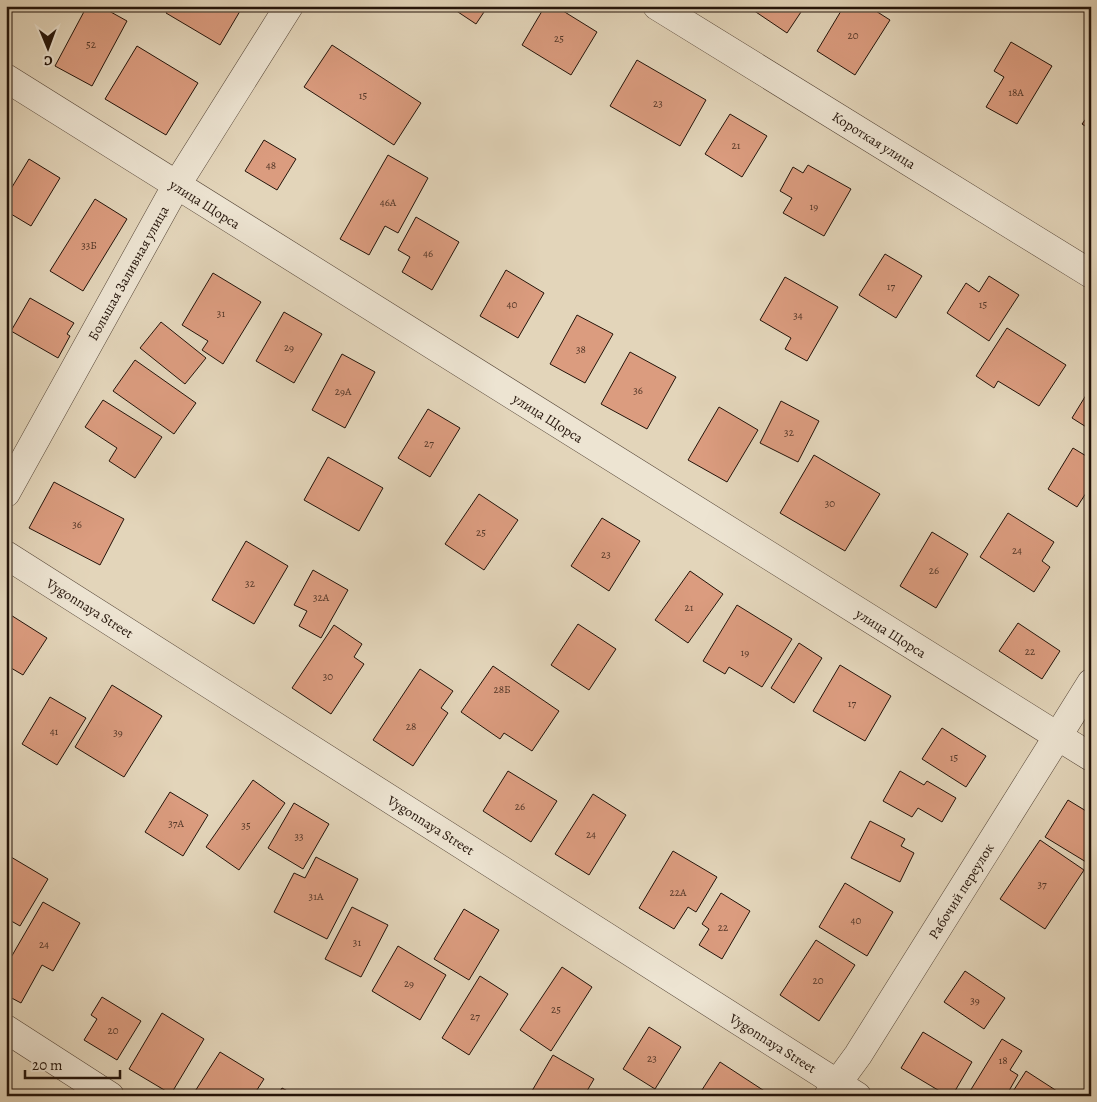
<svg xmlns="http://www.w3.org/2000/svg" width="1097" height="1102" font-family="Alegreya,serif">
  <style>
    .building { fill: #db9c7f; stroke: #24140a }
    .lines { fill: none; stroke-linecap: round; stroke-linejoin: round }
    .minor-casing { stroke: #544436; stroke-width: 29 }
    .tertiary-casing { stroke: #544436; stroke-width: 29 }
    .minor { stroke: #ede4d2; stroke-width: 28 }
    .tertiary { stroke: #ede4d2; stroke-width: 28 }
    .labels { text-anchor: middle; stroke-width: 4; stroke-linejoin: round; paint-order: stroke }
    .number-label { font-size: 11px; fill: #523627 }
    .street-label { font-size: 14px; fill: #24140a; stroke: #ede4d2 }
  </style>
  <rect width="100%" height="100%" fill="#e3d5ba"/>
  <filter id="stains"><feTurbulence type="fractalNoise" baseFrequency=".004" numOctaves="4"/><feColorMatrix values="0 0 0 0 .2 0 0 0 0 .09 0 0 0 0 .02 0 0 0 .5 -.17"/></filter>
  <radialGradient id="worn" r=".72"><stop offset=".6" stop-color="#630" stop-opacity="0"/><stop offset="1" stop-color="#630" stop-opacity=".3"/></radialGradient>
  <g class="building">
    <polygon points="87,6 100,6 127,21 92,86 55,66"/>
    <polygon points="170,6 243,6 220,45 166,13"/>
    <polygon points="449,6 488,6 476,24"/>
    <polygon points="545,6 555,6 597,32 571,75 522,45"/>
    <polygon points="747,6 805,6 787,33"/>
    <polygon points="844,6 868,6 890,20 855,75 817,51"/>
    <polygon points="1011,42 1052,66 1017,124 986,107 1004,77 994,71"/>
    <polygon points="332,45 421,103 394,145 304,87"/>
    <polygon points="137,46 198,83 166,135 105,99"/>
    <polygon points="637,60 706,100 680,146 610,106"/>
    <polygon points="1091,112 1091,130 1082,124"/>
    <polygon points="730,114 767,136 742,177 705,154"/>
    <polygon points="264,140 296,159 277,190 245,171"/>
    <polygon points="388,155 428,178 398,233 385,226 369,255 340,239"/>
    <polygon points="29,159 60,178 31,226 6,211 6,197"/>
    <polygon points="808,165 851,189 824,236 783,213 792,198 780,191 793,167 803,173"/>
    <polygon points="95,199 127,219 83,291 50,271"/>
    <polygon points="416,217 459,242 432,290 402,272 410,257 398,250"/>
    <polygon points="885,254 922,276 896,318 859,295"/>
    <polygon points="506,270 544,293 518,338 480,316"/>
    <polygon points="213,273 261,302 223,364 202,350 208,341 182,325"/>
    <polygon points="989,276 1019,295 989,341 947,313 966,283 979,292"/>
    <polygon points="785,277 838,307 807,361 785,349 791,338 760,320"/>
    <polygon points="30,298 74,323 67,334 70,336 58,358 11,331"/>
    <polygon points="284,312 322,334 294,383 256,361"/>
    <polygon points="577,315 613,334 585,383 550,364"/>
    <polygon points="161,322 206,358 185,384 140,348"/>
    <polygon points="1007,328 1066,365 1039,406 998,381 994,388 976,376"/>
    <polygon points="630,352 676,377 647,429 601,404"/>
    <polygon points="342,354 375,372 345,428 312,410"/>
    <polygon points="135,360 196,403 174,434 113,391"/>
    <polygon points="1091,387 1091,430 1072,418"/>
    <polygon points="103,400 162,437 135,478 109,461 117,448 85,427"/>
    <polygon points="781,401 819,421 798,462 760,443"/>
    <polygon points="719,407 758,430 727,482 688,460"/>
    <polygon points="428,409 460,428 430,477 398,458"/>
    <polygon points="1073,448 1091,459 1091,492 1088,490 1077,507 1048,489"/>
    <polygon points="814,455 880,494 845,551 780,513"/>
    <polygon points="328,457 383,488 359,531 304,500"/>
    <polygon points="54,482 124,519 100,565 29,528"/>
    <polygon points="479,494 518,520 484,570 445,544"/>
    <polygon points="1008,513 1054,542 1042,561 1050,567 1034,592 980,557"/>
    <polygon points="602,518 640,541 609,591 571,566"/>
    <polygon points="932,532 968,554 936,608 900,586"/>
    <polygon points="246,541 288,566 254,624 212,600"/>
    <polygon points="313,570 348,590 321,638 299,626 307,611 294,605"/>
    <polygon points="690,571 723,594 688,643 655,620"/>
    <polygon points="737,605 792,639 762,687 729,667 725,674 703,661"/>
    <polygon points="6,612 47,638 23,675 6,665"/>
    <polygon points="1018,623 1060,651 1042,679 999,651"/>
    <polygon points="578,624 616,649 589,690 551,665"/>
    <polygon points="334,625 362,644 354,657 364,664 331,714 292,688"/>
    <polygon points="799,643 822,658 794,703 771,688"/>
    <polygon points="840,665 891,696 865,741 813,711"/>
    <polygon points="493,666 559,711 532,751 504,733 500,739 461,712"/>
    <polygon points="420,669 453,691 441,708 448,713 413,766 373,740"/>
    <polygon points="112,685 162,716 124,777 75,747"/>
    <polygon points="50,697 86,718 57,765 22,744"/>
    <polygon points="942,728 986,756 966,787 922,759"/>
    <polygon points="508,771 557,801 531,842 483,811"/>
    <polygon points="900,771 924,785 927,781 956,798 942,822 918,808 912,817 883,801"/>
    <polygon points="253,780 285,803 239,870 206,847"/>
    <polygon points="170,792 208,815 183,856 145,832"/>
    <polygon points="593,794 626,815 589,875 555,854"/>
    <polygon points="1068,800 1091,814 1091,865 1045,837"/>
    <polygon points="294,803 329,824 303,869 268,848"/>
    <polygon points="870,821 905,839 901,846 914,853 900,882 851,858"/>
    <polygon points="1040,840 1084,870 1045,929 1000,899"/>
    <polygon points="673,851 717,877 696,912 688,907 674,929 639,908"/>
    <polygon points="6,854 48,879 20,926 6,918"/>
    <polygon points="316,857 358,879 327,939 274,912 294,873 305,878"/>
    <polygon points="845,883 893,912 867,956 819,927"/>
    <polygon points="721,893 750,911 722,959 699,945 709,929 702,924"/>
    <polygon points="43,902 80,923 53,971 42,965 21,1003 6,995 6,966"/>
    <polygon points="352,907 388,925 361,977 325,959"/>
    <polygon points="464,909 499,930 469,980 434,959"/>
    <polygon points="816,940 855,965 819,1021 780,995"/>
    <polygon points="398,946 446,975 420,1020 372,991"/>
    <polygon points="562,967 592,987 551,1051 520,1030"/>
    <polygon points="965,971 1005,998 984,1029 944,1002"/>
    <polygon points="480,976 508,994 469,1055 442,1038"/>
    <polygon points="102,997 141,1021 117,1060 84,1040 97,1019 91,1015"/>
    <polygon points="162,1013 204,1039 171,1094 129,1069"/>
    <polygon points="649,1027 681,1047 655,1089 623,1069"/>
    <polygon points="923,1032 972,1062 952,1096 948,1096 901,1068"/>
    <polygon points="1002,1039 1022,1051 1010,1070 1018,1075 1006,1096 967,1096"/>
    <polygon points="220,1052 264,1079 253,1096 192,1096"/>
    <polygon points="553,1055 594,1079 584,1096 529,1096"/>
    <polygon points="720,1062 769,1094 768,1096 698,1096"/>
    <polygon points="1026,1071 1060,1093 1058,1096 1010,1096"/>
    <polygon points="282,1088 297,1096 277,1096"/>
  </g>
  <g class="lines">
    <defs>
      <g id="minor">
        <polyline points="657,6 1091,274"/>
        <polyline points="6,78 1091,757"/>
        <polyline points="6,493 176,186 289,6"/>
        <polyline points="6,1029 110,1096"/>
        <polyline points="828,1096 858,1055 1091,683"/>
      </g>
      <polyline id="tertiary" points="6,555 857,1096"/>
    </defs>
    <use href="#minor" class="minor-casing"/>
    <use href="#tertiary" class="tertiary-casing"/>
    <use href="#minor" class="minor"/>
    <use href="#tertiary" class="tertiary"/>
  </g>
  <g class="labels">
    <g class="number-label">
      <text x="853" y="39">20</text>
      <text x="559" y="42">25</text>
      <text x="91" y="48">52</text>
      <text x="1016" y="96">18А</text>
      <text x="363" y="99">15</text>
      <text x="658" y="107">23</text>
      <text x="736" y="149">21</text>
      <text x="271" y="169">48</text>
      <text x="388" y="206">46А</text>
      <text x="814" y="210">19</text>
      <text x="89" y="249">33Б</text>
      <text x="428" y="257">46</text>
      <text x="891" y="290">17</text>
      <text x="512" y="308">40</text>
      <text x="983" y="308">15</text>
      <text x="221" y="317">31</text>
      <text x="798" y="319">34</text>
      <text x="289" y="351">29</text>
      <text x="581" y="353">38</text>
      <text x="638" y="394">36</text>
      <text x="343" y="395">29А</text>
      <text x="789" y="436">32</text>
      <text x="429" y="447">27</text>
      <text x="830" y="507">30</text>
      <text x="77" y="528">36</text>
      <text x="481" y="536">25</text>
      <text x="1017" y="554">24</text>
      <text x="606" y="558">23</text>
      <text x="934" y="574">26</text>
      <text x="250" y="587">32</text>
      <text x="321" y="601">32А</text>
      <text x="689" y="611">21</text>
      <text x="1030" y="655">22</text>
      <text x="745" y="656">19</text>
      <text x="328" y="680">30</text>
      <text x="502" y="693">28Б</text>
      <text x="852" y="707">17</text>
      <text x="411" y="730">28</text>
      <text x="54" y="735">41</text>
      <text x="118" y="736">39</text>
      <text x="954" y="761">15</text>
      <text x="520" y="810">26</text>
      <text x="176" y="827">37А</text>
      <text x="246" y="829">35</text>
      <text x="591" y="838">24</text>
      <text x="299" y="840">33</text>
      <text x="1042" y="888">37</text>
      <text x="678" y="896">22А</text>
      <text x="316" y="900">31А</text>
      <text x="856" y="924">40</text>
      <text x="723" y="931">22</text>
      <text x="357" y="946">31</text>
      <text x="44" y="948">24</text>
      <text x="818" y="984">20</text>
      <text x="409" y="987">29</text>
      <text x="975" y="1004">39</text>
      <text x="556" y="1013">25</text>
      <text x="475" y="1020">27</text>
      <text x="113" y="1034">20</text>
      <text x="652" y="1062">23</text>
      <text x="1003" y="1064">18</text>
    </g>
    <g class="street-label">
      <text transform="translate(874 140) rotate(32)" y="5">Короткая улица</text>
      <text transform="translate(205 204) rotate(32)" y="5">улица Щорса</text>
      <text transform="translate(128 273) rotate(-61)" y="5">Большая Заливная улица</text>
      <text transform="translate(548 418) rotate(32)" y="5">улица Щорса</text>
      <text transform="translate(90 608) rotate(32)" y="5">Vygonnaya Street</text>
      <text transform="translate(891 633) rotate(32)" y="5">улица Щорса</text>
      <text transform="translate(431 825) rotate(32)" y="5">Vygonnaya Street</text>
      <text transform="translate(961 891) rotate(-58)" y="5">Рабочий переулок</text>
      <text transform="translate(773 1043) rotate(32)" y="5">Vygonnaya Street</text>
    </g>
  </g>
  <rect width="1097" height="1102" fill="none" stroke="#e3d5ba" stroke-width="25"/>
  <rect x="8" y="8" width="1082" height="1087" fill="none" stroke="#24140a" stroke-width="2.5"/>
  <rect x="12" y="12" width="1072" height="1077" fill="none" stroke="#24140a"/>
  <g transform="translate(48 48) rotate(179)" stroke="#ede4d2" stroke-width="4" paint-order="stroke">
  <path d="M0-4L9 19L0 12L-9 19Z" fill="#24140a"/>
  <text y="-8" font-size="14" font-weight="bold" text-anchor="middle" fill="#24140a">С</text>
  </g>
  <path d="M25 1070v8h95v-8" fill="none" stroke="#24140a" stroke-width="2.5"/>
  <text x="32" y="1070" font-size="15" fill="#24140a" stroke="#ede4d2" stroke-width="4" paint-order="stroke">20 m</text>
  <rect width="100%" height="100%" filter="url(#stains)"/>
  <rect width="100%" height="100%" fill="url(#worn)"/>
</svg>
